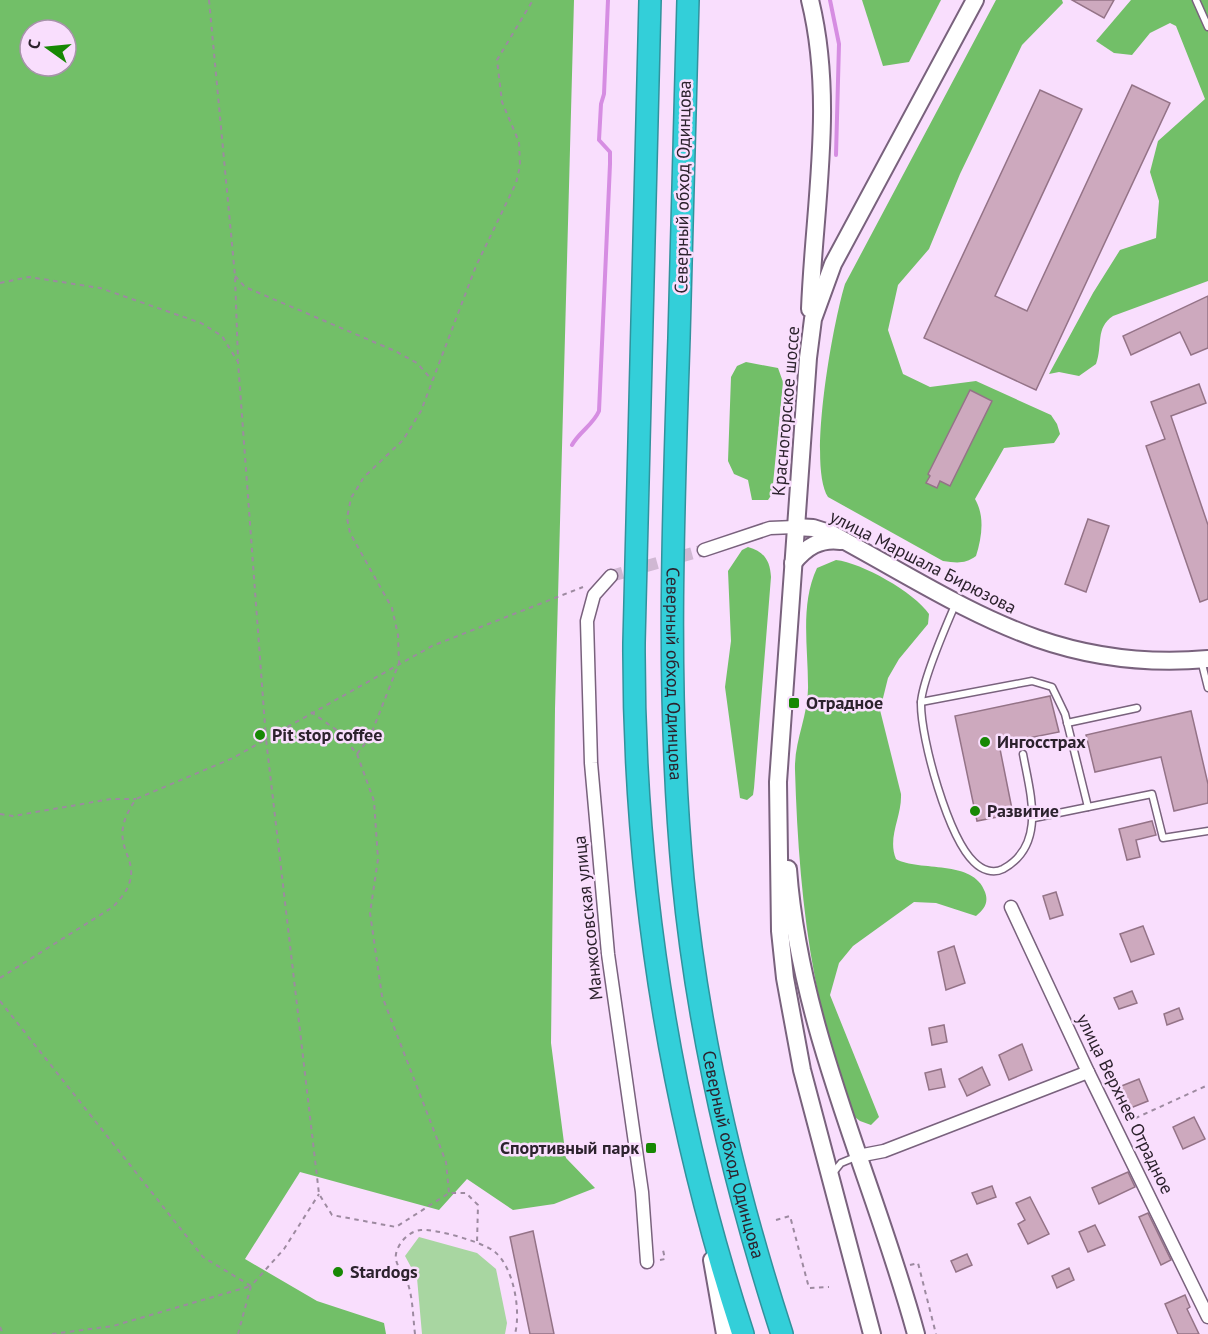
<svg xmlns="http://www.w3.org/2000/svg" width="1208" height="1334" font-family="'PT Sans',sans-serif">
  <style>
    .green { fill: #a8d6a1 }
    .forest { fill: #72bf68; fill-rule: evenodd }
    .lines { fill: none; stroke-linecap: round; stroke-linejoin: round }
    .stream { stroke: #d68de2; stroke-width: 4 }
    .building { fill: #cda9be; stroke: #947387; stroke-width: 1.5 }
    .street-tunnel { stroke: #d0b8d3; stroke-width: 12; stroke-dasharray: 12 6; stroke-linecap: butt }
    .lane-casing { stroke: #79627d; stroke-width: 9 }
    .street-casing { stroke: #79627d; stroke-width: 15 }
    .secondary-casing { stroke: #79627d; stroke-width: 20 }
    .highway-casing { stroke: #31929d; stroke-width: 24 }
    .path { stroke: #9d8aa0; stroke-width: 2; stroke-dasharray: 4.5 4.5; stroke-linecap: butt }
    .lane { stroke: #fff; stroke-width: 6 }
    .street { stroke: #fff; stroke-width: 12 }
    .secondary { stroke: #fff; stroke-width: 16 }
    .highway { stroke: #33cfd9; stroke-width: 21 }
    .poi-dot { fill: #178804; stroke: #f9defd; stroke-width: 2 }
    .labels { text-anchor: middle; stroke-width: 5; stroke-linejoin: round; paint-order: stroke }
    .street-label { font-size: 18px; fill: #2c222d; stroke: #f9defd }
    .poi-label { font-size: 18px; font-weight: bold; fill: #2c222d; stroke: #f9defd; text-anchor: start }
  </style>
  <rect width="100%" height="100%" fill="#f9defd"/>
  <polygon class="green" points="419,1237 477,1253 496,1269 507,1323 505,1334 422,1334 417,1278 405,1256"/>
  <g class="forest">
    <path d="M0 0H574L555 709 551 1043 566 1158 595 1188 554 1204 513 1210 467 1179 439 1210 300 1172 245 1259 317 1301 384 1323 386 1334H0ZM30 30H66V66H30Z"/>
    <polygon points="862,0 941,0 909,62 883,66"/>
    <path d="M996 0H1062L1063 3 1022 45 960 174 929 249 898 285 888 330 903 374 930 387 976 381 1051 415 1057 424 1060 434 1054 443 1004 448 975 499C985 516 982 537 976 556 965 564 957 563 943 561L828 497C807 465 833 323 845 284Z"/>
    <path d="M1131 0H1208V281L1113 316C1095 328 1103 345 1096 364L1079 376 1059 372 1049 374 1093 293 1120 250 1156 238 1159 201 1150 172 1158 141 1205 99 1176 26 1170 23 1150 33 1132 55 1114 53 1096 41Z"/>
    <polygon points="746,362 778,368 783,382 772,494 768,500 752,500 748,480 734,474 728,461 731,377 737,366"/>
    <path d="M748 547C765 552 770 561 771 577L754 788 753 795 747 800 740 798 725 687 731 641 728 571 742 550Z"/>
    <path d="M836 560C862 563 914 592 929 614L928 624 899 659 888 678 880 710 901 794C902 817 887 837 896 859 919 872 974 859 985 892 989 903 984 909 976 916L936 903 914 902 853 946 839 963 830 995 879 1117 871 1125 860 1121 851 1114C839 1069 823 1023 815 978 802 910 797 838 795 770 794 741 809 714 808 685 808 647 800 604 817 568Z"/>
  </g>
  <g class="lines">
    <g class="stream">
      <polyline points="830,0 839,44 836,155"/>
      <path d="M572 445C579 432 593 425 599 411L610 164V152L599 140 601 104 604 94 608 0"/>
    </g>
  </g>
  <g class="building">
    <polygon points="1072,0 1114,0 1104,18"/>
    <polygon points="1132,85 1170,103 1036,390 924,338 1040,90 1082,109 995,296 1027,311"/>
    <polygon points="1208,296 1208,348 1191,355 1180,332 1131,355 1123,336"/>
    <polygon points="1199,384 1206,403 1171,416 1208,525 1208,599 1200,602 1146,446 1165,439 1151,402"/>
    <polygon points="970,390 992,401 950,486 940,481 937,488 926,483 930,476 928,474"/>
    <polygon points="1088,519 1109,526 1086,592 1065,584"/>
    <polygon points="1050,696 1059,732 999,744 1013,814 977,821 955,716"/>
    <polygon points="1191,711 1208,784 1208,803 1174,811 1161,757 1095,772 1086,735"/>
    <polygon points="1152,821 1156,835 1136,840 1140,857 1127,860 1119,829"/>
    <polygon points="1056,892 1063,915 1050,919 1043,896"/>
    <polygon points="1143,926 1154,954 1131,962 1120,934"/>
    <polygon points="954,946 965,983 946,990 938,952"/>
    <polygon points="1132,991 1137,1003 1119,1009 1114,998"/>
    <polygon points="1179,1008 1183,1019 1167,1025 1164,1014"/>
    <polygon points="944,1025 947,1042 932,1045 929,1028"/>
    <polygon points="1022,1044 1032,1070 1009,1080 999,1055"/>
    <polygon points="982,1067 990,1085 967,1096 959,1079"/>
    <polygon points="941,1069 945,1087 929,1090 925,1073"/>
    <polygon points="1139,1079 1148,1101 1123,1111 1114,1089"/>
    <polygon points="1194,1117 1205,1139 1183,1149 1173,1127"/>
    <polygon points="1128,1172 1135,1187 1099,1204 1092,1188"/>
    <polygon points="992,1186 996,1197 977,1204 972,1193"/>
    <polygon points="1030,1197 1049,1234 1028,1244 1018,1224 1025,1220 1016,1203"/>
    <polygon points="1148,1213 1171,1260 1161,1265 1139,1217"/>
    <polygon points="1095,1225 1105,1245 1088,1252 1079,1232"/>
    <polygon points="533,1231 554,1334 530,1334 510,1237"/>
    <polygon points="967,1254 972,1265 956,1272 951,1261"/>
    <polygon points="1069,1268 1074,1280 1057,1288 1052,1276"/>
    <polygon points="1185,1295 1190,1307 1187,1309 1199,1334 1178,1334 1165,1304"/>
  </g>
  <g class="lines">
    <polyline class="street-tunnel" points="611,576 704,550"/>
    <defs>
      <g id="lane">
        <polyline points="1196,0 1208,27"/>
        <path d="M955 605C946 626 921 683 921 704 921 740 948 837 974 862 982 870 993 874 1003 869 1047 845 1030 793 1023 754"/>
        <polyline points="1201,660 1208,688"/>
        <polyline points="921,702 1032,681 1052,687 1065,714 1088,807 1034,818"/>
        <polyline points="1067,723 1137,708"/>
        <polyline points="1088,807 1152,794 1163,838 1208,831"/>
        <polyline points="833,1173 841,1163 858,1156"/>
      </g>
      <g id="street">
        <polyline points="704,550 770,528 795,527"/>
        <polyline points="611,576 594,595 587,621 591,763 608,954 642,1192 647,1262"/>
        <polyline points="1011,907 1088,1072 1208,1317"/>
        <polyline points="858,1156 884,1151 1088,1072"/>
      </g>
      <g id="secondary">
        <path d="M810 309C814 206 835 101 810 0"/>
        <path d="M795 527 813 528 832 534C962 604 1051 673 1208 659"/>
        <path d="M793 563C806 547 820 538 841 541"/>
        <path d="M788 869C800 1031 874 1179 916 1334"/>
        <polyline points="712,1260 725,1334"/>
        <polyline points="872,1334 802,1070 785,978 780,931 778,782 808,358 813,319 833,264 975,0"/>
      </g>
      <g id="highway">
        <path d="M650 0 634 643C633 878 670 1111 743 1334"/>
        <path id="s1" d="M688 0C684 113 683 225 679 338 673 519 666 699 683 879 698 1034 734 1186 782 1334"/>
      </g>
    </defs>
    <use href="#lane" class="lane-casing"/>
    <use href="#street" class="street-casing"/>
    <use href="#secondary" class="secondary-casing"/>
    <use href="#highway" class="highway-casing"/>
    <g class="path">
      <polyline points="209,0 235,276 238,360"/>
      <polyline points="235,276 245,287 395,351 417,363 432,380"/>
      <polyline points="0,283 29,277 100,288 201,323 222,336 238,362 266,739 432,646 583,587"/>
      <polyline points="311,712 338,731 357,754 374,801 378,859 370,913 382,996 446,1162 449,1193"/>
      <polyline points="357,754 370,737 399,663 398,635 392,608 350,533 347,518 351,498 364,477 403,440 421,411 476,266 516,183 520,166 519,142 502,102 497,60 533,0"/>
      <polyline points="0,814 13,816 111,799 136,799"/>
      <path d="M0 978 113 907C119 900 126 893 129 884 140 854 104 845 136 799L233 758 266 739 319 1194 332 1215 396 1227 449 1193H466L478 1205 477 1243"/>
      <polyline points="0,1001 203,1257 251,1286"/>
      <polyline points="1127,1122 1208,1085"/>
      <polyline points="776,1220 790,1216 809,1288 829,1287"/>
      <polyline points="660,1260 665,1259 663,1250"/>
      <polyline points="910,1265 918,1263 936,1334"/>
      <polyline points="0,1327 3,1334"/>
      <polyline points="52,1334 113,1326 251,1286"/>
      <polyline points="238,1334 251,1286 284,1249 319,1194"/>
      <path d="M415 1334C413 1318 413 1299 408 1284 405 1274 394 1265 396 1254 398 1243 409 1231 421 1230 437 1229 483 1242 495 1252 514 1268 521 1311 515 1334"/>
    </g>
    <use href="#lane" class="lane"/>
    <use href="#street" class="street"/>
    <use href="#secondary" class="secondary"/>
    <use href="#highway" class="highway"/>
  </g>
  <g class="poi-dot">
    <rect x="788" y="697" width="12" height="12" rx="3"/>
    <circle cx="260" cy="735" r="6"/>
    <circle cx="985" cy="742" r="6"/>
    <circle cx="975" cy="811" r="6"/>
    <rect x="645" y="1142" width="12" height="12" rx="3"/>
    <circle cx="338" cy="1272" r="6"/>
  </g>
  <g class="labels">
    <g class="street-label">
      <text transform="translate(683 187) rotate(-89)" y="6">Северный обход Одинцова</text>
      <text transform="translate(786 411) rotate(-85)" y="6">Красногорское шоссе</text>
      <text transform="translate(923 562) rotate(27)" y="6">улица Маршала Бирюзова</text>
      <text dy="6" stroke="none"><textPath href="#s1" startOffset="674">Северный обход Одинцова</textPath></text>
      <text transform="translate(588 918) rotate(-96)" y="6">Манжосовская улица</text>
      <text transform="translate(1125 1104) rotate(64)" y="6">улица Верхнее Отрадное</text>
      <text dy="6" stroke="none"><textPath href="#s1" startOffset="1160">Северный обход Одинцова</textPath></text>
    </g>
    <g class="poi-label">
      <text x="806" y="709">Отрадное</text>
      <text x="272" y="741">Pit stop coffee</text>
      <text x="997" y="748">Ингосстрах</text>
      <text x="987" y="817">Развитие</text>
      <text x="639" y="1154" text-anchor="end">Спортивный парк</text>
      <text x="350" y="1278">Stardogs</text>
    </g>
  </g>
  <g transform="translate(48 48) rotate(285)"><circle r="28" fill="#f9defd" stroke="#a793aa" stroke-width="1.5"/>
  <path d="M0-4.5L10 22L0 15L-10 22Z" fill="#178804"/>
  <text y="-9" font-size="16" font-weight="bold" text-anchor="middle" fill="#2c222d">С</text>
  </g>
</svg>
